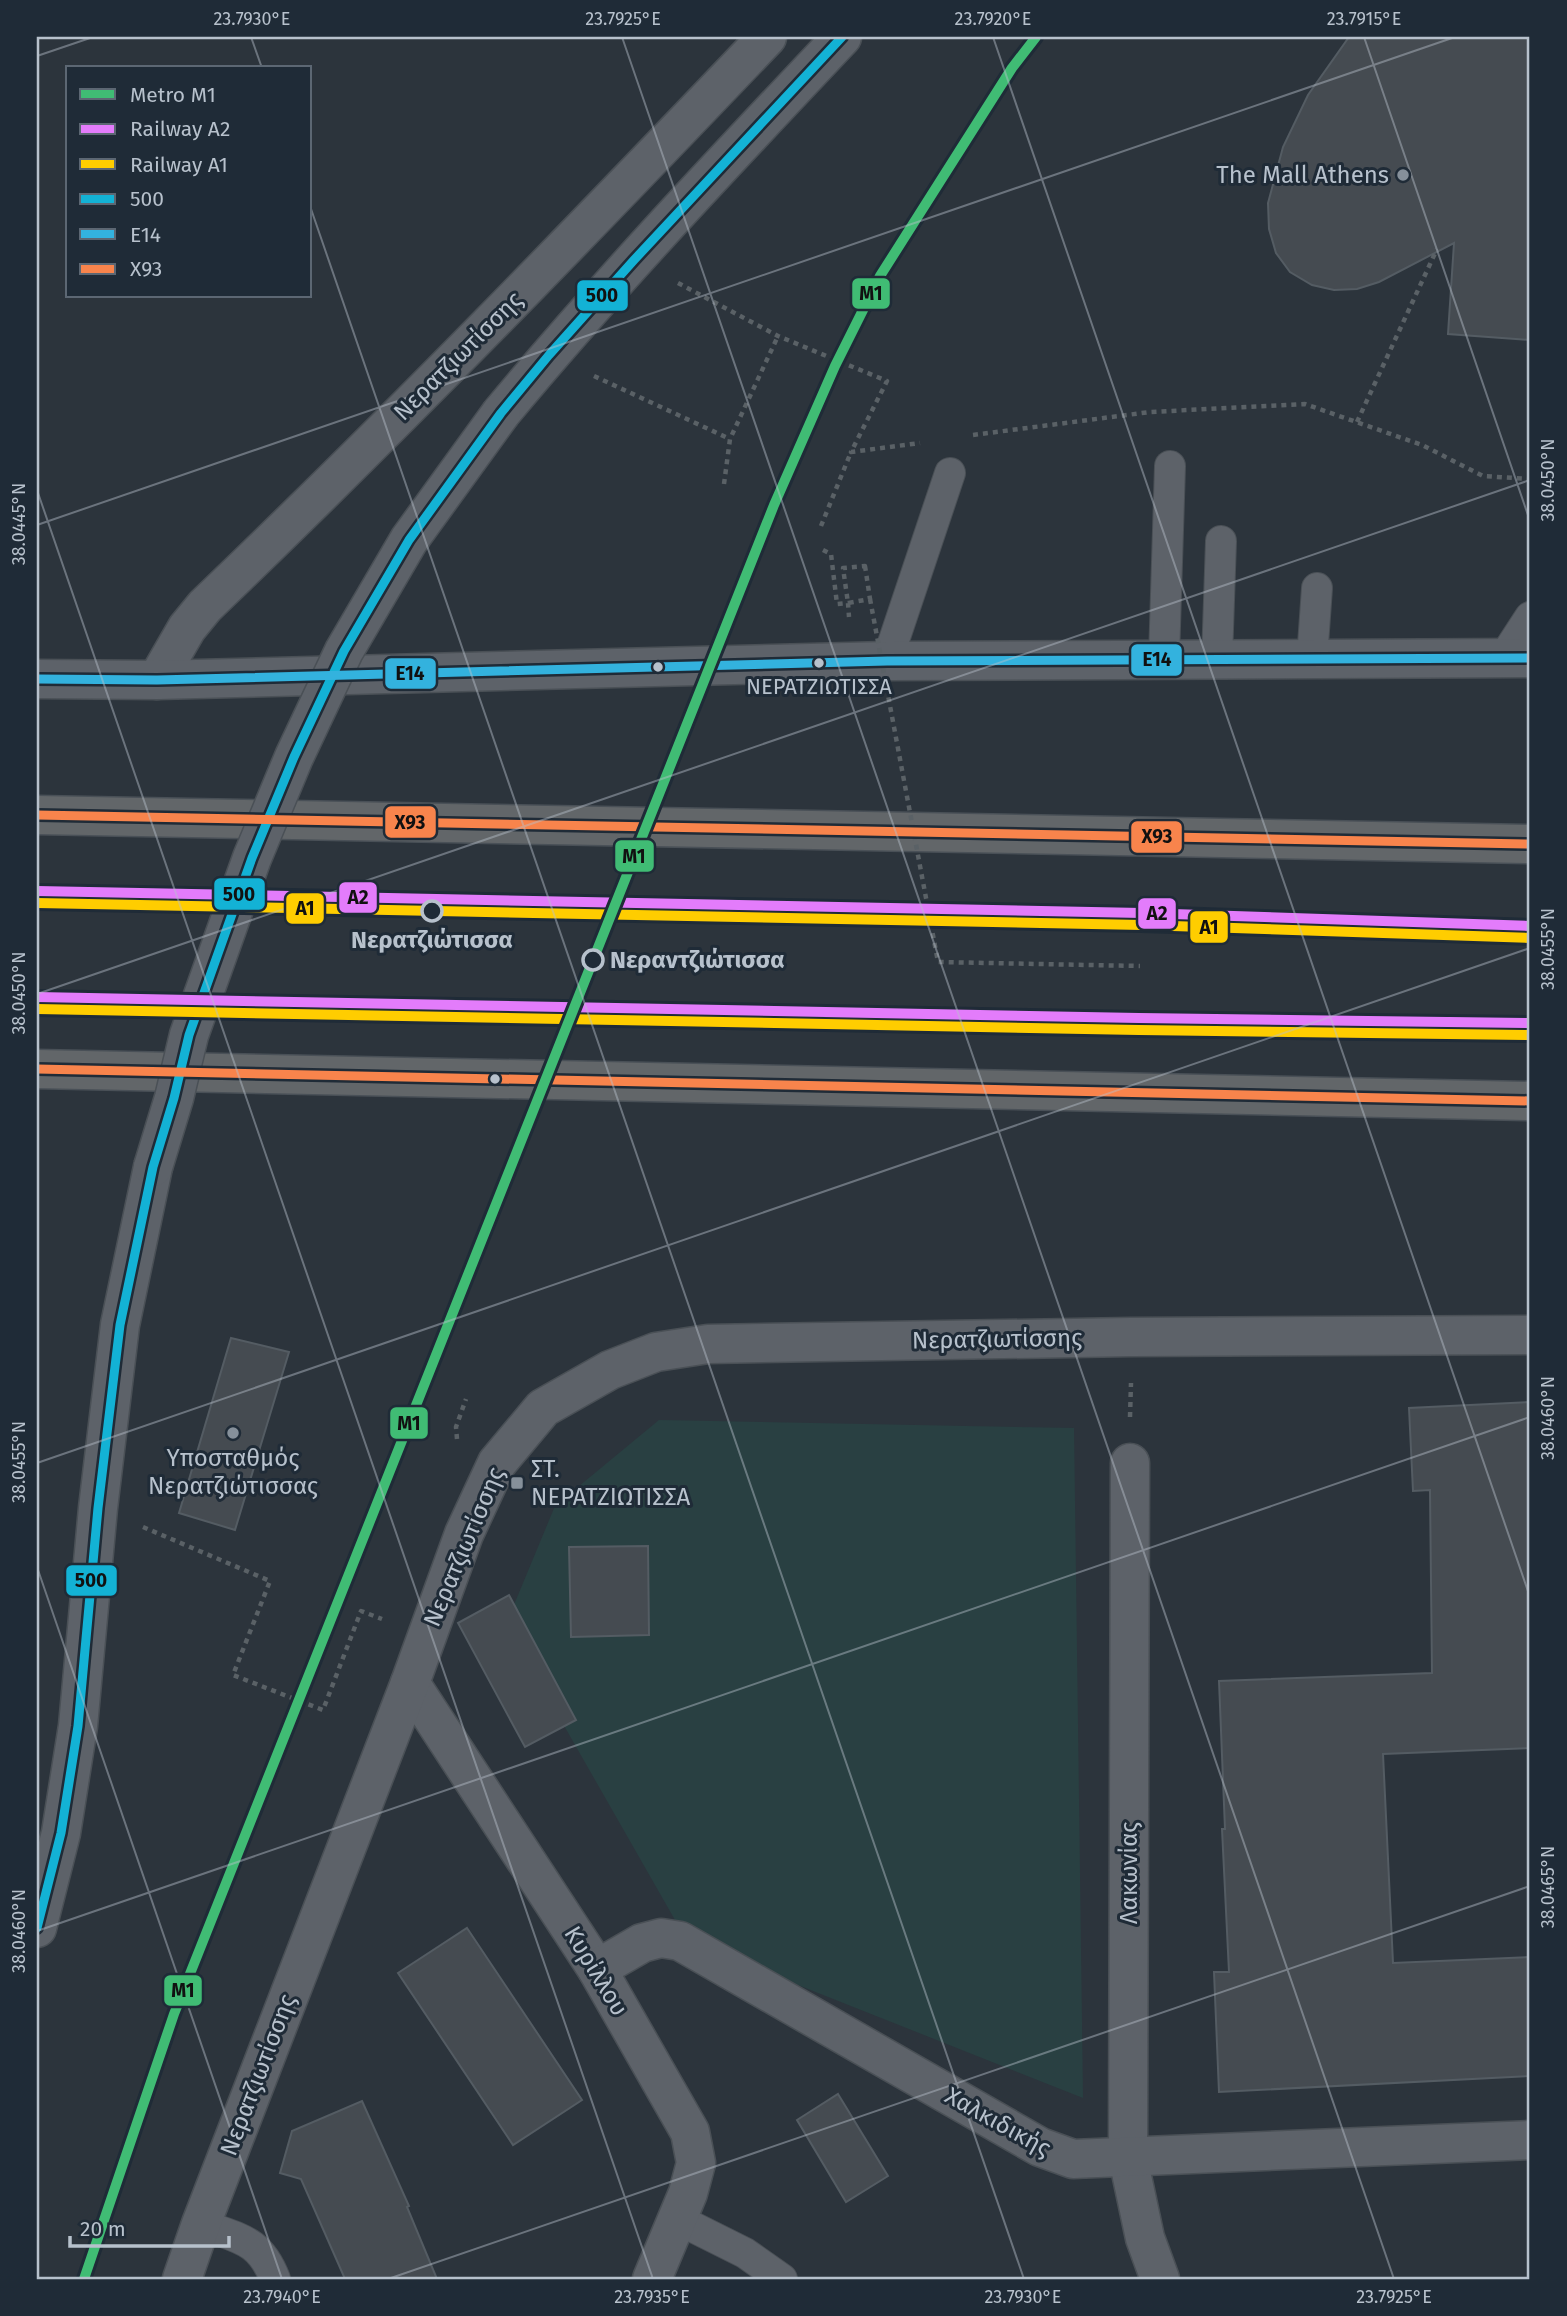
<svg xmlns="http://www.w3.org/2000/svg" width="1567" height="2316" font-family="'Fira Sans',sans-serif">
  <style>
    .green { fill: #294042 }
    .building { fill: #454b51; stroke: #545c63; stroke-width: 2 }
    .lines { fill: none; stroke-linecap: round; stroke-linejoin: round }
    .service-casing { stroke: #4a5056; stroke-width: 32 }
    .minor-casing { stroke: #4a5056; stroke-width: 41 }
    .tertiary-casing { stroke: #4a5056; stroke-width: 41 }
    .motorway-casing { stroke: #495057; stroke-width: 41 }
    .path { stroke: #5a6166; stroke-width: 4.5; stroke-dasharray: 5 5; stroke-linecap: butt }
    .service { stroke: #5d6269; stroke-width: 30 }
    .minor { stroke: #5d6269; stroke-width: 38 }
    .tertiary { stroke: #5d6269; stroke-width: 38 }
    .motorway { stroke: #626669; stroke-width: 38 }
    .tertiary-bridge-casing { stroke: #4a5056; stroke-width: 41; stroke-linecap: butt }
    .path-bridge { stroke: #5a6166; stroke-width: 4.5; stroke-dasharray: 5 5; stroke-linecap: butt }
    .tertiary-bridge { stroke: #5d6269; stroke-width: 38 }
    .bus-1-casing { stroke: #1f2b37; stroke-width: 14 }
    .bus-2-casing { stroke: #1f2b37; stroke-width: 14 }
    .bus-3-casing { stroke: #1f2b37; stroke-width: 14 }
    .bus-1 { stroke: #13b2d5; stroke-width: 9 }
    .bus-2 { stroke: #33b2de; stroke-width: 9 }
    .bus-3 { stroke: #f8844c; stroke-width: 9 }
    .rail-1-casing { stroke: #1f2b37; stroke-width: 16 }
    .rail-2-casing { stroke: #1f2b37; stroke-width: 16 }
    .rail-1 { stroke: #e37cfb; stroke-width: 10 }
    .rail-2 { stroke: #ffcd00; stroke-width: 10 }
    .metro-1-casing { stroke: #1f2b37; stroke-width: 16 }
    .metro-1 { stroke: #40bc74; stroke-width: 10 }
    .ticks { fill: none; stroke: #b7c1cc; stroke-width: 2; stroke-opacity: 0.45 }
    .poi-dot { fill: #86909a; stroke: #1f2b37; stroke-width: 2.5 }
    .bus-dot { fill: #b7c1cc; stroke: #1f2b37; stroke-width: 2.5 }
    .stop-dot { fill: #1f2b37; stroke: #b7c1cc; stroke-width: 3.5 }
    .labels { text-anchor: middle; stroke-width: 6; stroke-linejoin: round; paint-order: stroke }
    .bus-label { font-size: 22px; fill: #b7c1cc; stroke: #1f2b37 }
    .poi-label { font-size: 24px; fill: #b7c1cc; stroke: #1f2b37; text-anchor: end }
    .street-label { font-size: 24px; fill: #b7c1cc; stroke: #1f2b37 }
    .stop-label { font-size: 24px; font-weight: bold; fill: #b7c1cc; stroke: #1f2b37 }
    .line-badge { stroke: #1f2b37; stroke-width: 2.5 }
    .pale-badge-label { font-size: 19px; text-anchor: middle; font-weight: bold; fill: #111 }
    .neatline { fill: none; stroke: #b7c1cc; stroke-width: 2.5 }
    .ticks-label { font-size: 18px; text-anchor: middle; fill: #b7c1cc }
  </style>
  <rect width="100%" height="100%" fill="#2c343c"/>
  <polygon class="green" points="659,1420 1074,1428 1083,2098 687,1941 506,1624 555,1506"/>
  <g class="building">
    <polygon points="1349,37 1530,37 1530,340 1448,334 1454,243 1379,282 1357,289 1334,290 1312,285 1290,272 1276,253 1269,229 1268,203 1283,147 1308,95"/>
    <polygon points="231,1338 289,1352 235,1530 179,1513"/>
    <polygon points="1530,1402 1530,1748 1383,1754 1393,1963 1530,1957 1530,2076 1219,2092 1214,1972 1229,1972 1222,1829 1225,1829 1219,1681 1432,1673 1430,1490 1413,1491 1409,1408"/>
    <polygon points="648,1546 649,1635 571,1637 569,1547"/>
    <polygon points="509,1595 576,1720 525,1747 458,1623"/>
    <polygon points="467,1928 582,2100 513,2145 398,1973"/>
    <polygon points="838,2094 888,2176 846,2202 797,2120"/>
    <polygon points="362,2101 409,2206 407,2207 437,2279 345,2279 301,2179 280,2173 292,2131"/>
  </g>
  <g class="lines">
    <defs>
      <g id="service">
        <polyline points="1504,657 1530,617"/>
        <polyline points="1164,658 1170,466"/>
        <polyline points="1217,659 1221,541"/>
        <polyline points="1312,659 1317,588"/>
        <polyline points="887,661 950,473"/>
        <polyline points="677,2219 745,2253 782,2279"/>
        <path d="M201 2224C238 2239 259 2238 275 2279"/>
      </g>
      <g id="minor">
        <path d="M157 680 187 628 205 606C398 421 583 230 767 37"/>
        <polyline points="1130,1463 1128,2158 1145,2238 1160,2279"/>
        <polyline points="410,1683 597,1969 690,2132 696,2163 688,2193 652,2279"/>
        <polyline points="597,1969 642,1943 661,1938 680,1941 1040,2147 1073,2159 1530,2140"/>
        <polyline points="182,2279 201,2224 410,1683 464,1534 497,1463 543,1408 610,1370 656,1352 708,1344 1131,1337 1530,1335"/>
      </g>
      <g id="tertiary">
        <path d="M501 413C609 283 726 160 842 37"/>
        <polyline points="37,679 157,680 887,661 1530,658"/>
        <polyline points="37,1928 61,1833 78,1726 98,1508 120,1325 153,1167"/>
      </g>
      <g id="motorway">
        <polyline points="37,815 1530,844"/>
        <polyline points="37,1069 1530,1101"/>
      </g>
    </defs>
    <use href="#service" class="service-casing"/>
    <use href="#minor" class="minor-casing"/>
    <use href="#tertiary" class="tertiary-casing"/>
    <use href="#motorway" class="motorway-casing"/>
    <g class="path">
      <polyline points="678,283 778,336 887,381 851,452 920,443"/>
      <polyline points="594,376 730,439"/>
      <polyline points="1357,422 1437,249"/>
      <polyline points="973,435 1150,412 1305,404 1422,445 1483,476 1530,479"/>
      <polyline points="724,484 730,439 778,336"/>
      <polyline points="821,526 851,452"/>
      <polyline points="823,550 831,554 837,604 848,603 849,617"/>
      <polygon points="865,566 870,599 848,603 843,568"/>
      <polyline points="1130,1417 1131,1383"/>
      <polyline points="457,1439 456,1427 466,1399"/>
      <polyline points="143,1527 270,1581 233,1675 323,1710 361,1611 382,1619"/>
    </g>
    <use href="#service" class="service"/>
    <use href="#minor" class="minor"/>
    <use href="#tertiary" class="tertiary"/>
    <use href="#motorway" class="motorway"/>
    <defs>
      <polyline id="tertiary-bridge" points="153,1167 174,1098 189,1035 252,858 294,757 344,651 409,540 501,413"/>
    </defs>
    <use href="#tertiary-bridge" class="tertiary-bridge-casing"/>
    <polyline class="path-bridge" points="870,599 938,962 1140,966"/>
    <use href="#tertiary-bridge" class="tertiary-bridge"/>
    <defs>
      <polyline id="bus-1" points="37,1928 61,1833 78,1726 98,1508 120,1325 153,1167 174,1098 189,1035 252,858 294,757 344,651 409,540 501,413 549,355 634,260 842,37"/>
      <polyline id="bus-2" points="37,679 157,680 887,661 1530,658"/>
      <g id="bus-3">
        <polyline points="37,815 1530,844"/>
        <polyline points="37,1069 1530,1101"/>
      </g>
    </defs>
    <use href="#bus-1" class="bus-1-casing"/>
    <use href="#bus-2" class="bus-2-casing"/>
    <use href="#bus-3" class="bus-3-casing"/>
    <use href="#bus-1" class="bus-1"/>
    <use href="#bus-2" class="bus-2"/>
    <use href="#bus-3" class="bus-3"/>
    <defs>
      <g id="rail-1">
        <polyline points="37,891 1142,913 1530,926"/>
        <polyline points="37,997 1139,1018 1530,1023"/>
      </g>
      <g id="rail-2">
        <polyline points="37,903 1142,925 1530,938"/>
        <polyline points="37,1009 1139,1030 1530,1035"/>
      </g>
    </defs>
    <use href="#rail-1" class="rail-1-casing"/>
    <use href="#rail-2" class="rail-2-casing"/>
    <use href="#rail-1" class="rail-1"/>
    <use href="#rail-2" class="rail-2"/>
    <defs>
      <polyline id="metro-1" points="84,2279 174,2014 774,505 835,366 880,276 1012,68 1036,37"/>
    </defs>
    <use href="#metro-1" class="metro-1-casing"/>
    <use href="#metro-1" class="metro-1"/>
  </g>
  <path class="ticks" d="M251 37 262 68M622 37 1394 2279M993 37 1530 1597M1364 37 1530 521M37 56 93 37M310 206 1024 2279M37 490 653 2279M37 525 1455 37M37 994 1530 480M37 1463 1530 948M37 1567 282 2279M37 1931 1530 1417M388 2279 1530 1886"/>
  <g class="poi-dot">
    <circle cx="1403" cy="175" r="7"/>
    <circle cx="233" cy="1433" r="7"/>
    <rect x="510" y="1476" width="14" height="14" rx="3.5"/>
  </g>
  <g class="bus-dot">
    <circle cx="819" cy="663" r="6"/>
    <circle cx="658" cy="667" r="6"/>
    <circle cx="495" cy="1079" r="6"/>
  </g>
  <g class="stop-dot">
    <circle cx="432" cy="911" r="10"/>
    <circle cx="593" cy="960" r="10"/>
  </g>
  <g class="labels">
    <g class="bus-label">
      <text x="819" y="694">ΝΕΡΑΤΖΙΩΤΙΣΣΑ</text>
    </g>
    <g class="poi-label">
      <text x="1389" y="183">The Mall Athens</text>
      <text x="233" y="1466" text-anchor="middle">Υποσταθμός<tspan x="233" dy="28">Νερατζιώτισσας</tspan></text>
      <text x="531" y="1477" text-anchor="start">ΣΤ.<tspan x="531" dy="28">ΝΕΡΑΤΖΙΩΤΙΣΣΑ</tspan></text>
    </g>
    <g class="street-label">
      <text transform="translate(458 356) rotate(-45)" y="8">Νερατζιωτίσσης</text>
      <text transform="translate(997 1339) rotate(-1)" y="8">Νερατζιωτίσσης</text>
      <text transform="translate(464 1547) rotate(-67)" y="8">Νερατζιωτίσσης</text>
      <text transform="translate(1129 1873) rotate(-90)" y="8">Λακωνίας</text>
      <text transform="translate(596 1971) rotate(59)" y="8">Κυρίλλου</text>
      <text transform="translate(258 2075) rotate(-69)" y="8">Νερατζιωτίσσης</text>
      <text transform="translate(998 2122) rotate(29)" y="8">Χαλκιδικής</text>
    </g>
    <g class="stop-label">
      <text x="432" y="948">Νερατζιώτισσα</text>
      <text x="610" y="968" text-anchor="start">Νεραντζιώτισσα</text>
    </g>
  </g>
  <g class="line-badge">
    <rect x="851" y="277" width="40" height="33" rx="7" fill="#40bc74"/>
    <rect x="576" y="279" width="53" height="33" rx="7" fill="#13b2d5"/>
    <rect x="1130" y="643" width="53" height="34" rx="7" fill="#33b2de"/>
    <rect x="384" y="657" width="53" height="33" rx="7" fill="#33b2de"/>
    <rect x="384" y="805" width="53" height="34" rx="7" fill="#f8844c"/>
    <rect x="1130" y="820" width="53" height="34" rx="7" fill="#f8844c"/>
    <rect x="614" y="839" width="41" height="34" rx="7" fill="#40bc74"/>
    <rect x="213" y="877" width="53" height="34" rx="7" fill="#13b2d5"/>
    <rect x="338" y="881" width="40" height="33" rx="7" fill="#e37cfb"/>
    <rect x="285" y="892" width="40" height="33" rx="7" fill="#ffcd00"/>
    <rect x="1137" y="897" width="40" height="33" rx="7" fill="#e37cfb"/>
    <rect x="1189" y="910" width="40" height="34" rx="7" fill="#ffcd00"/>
    <rect x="389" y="1406" width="40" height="34" rx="7" fill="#40bc74"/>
    <rect x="65" y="1564" width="53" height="33" rx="7" fill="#13b2d5"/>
    <rect x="163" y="1974" width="40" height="33" rx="7" fill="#40bc74"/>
  </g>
  <g class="pale-badge-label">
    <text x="871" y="300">Μ1</text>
    <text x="602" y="302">500</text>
    <text x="1157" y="666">Ε14</text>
    <text x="410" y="680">Ε14</text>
    <text x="410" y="829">X93</text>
    <text x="1157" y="843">X93</text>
    <text x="634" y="863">Μ1</text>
    <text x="239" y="901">500</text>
    <text x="358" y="904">A2</text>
    <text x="305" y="915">A1</text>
    <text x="1157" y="920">A2</text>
    <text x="1209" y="934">A1</text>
    <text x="409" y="1430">Μ1</text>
    <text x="91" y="1587">500</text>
    <text x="183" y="1997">Μ1</text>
  </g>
  <rect width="1567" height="2316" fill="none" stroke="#1f2b37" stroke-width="77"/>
  <rect x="66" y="66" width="245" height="231" fill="#1f2b37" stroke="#5c6773" stroke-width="2"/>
  <rect x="80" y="89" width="35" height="10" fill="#40bc74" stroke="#5c6773" stroke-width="2"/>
  <text x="130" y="102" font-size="21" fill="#b7c1cc">Metro Μ1</text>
  <rect x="80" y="124" width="35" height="10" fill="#e37cfb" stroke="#5c6773" stroke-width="2"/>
  <text x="130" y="136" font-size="21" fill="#b7c1cc">Railway A2</text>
  <rect x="80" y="159" width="35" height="10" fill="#ffcd00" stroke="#5c6773" stroke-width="2"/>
  <text x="130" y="172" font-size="21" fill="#b7c1cc">Railway A1</text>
  <rect x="80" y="194" width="35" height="10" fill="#13b2d5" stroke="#5c6773" stroke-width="2"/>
  <text x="130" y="206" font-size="21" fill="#b7c1cc">500</text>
  <rect x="80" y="229" width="35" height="10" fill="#33b2de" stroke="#5c6773" stroke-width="2"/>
  <text x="130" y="242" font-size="21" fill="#b7c1cc">Ε14</text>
  <rect x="80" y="264" width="35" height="10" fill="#f8844c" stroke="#5c6773" stroke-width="2"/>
  <text x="130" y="276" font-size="21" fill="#b7c1cc">X93</text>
  <path d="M70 2236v10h159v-10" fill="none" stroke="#b7c1cc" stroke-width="3.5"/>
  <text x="80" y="2236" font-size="21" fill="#b7c1cc" stroke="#1f2b37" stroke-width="5" paint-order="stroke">20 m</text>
  <rect x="38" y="38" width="1490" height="2240" class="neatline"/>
  <g class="ticks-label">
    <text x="252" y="25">23.7930°E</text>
    <text x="623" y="25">23.7925°E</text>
    <text x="993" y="25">23.7920°E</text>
    <text x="1364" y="25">23.7915°E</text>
    <text transform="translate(1548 480) rotate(-90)" y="6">38.0450°N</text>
    <text transform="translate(19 524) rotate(-90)" y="6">38.0445°N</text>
    <text transform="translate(1548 949) rotate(-90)" y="6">38.0455°N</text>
    <text transform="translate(19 993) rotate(-90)" y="6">38.0450°N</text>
    <text transform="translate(1548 1418) rotate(-90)" y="6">38.0460°N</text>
    <text transform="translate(19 1462) rotate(-90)" y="6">38.0455°N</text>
    <text transform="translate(1548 1887) rotate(-90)" y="6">38.0465°N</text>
    <text transform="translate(19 1931) rotate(-90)" y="6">38.0460°N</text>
    <text x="282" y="2303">23.7940°E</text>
    <text x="652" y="2303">23.7935°E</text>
    <text x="1023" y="2303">23.7930°E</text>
    <text x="1394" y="2303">23.7925°E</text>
  </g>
</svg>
